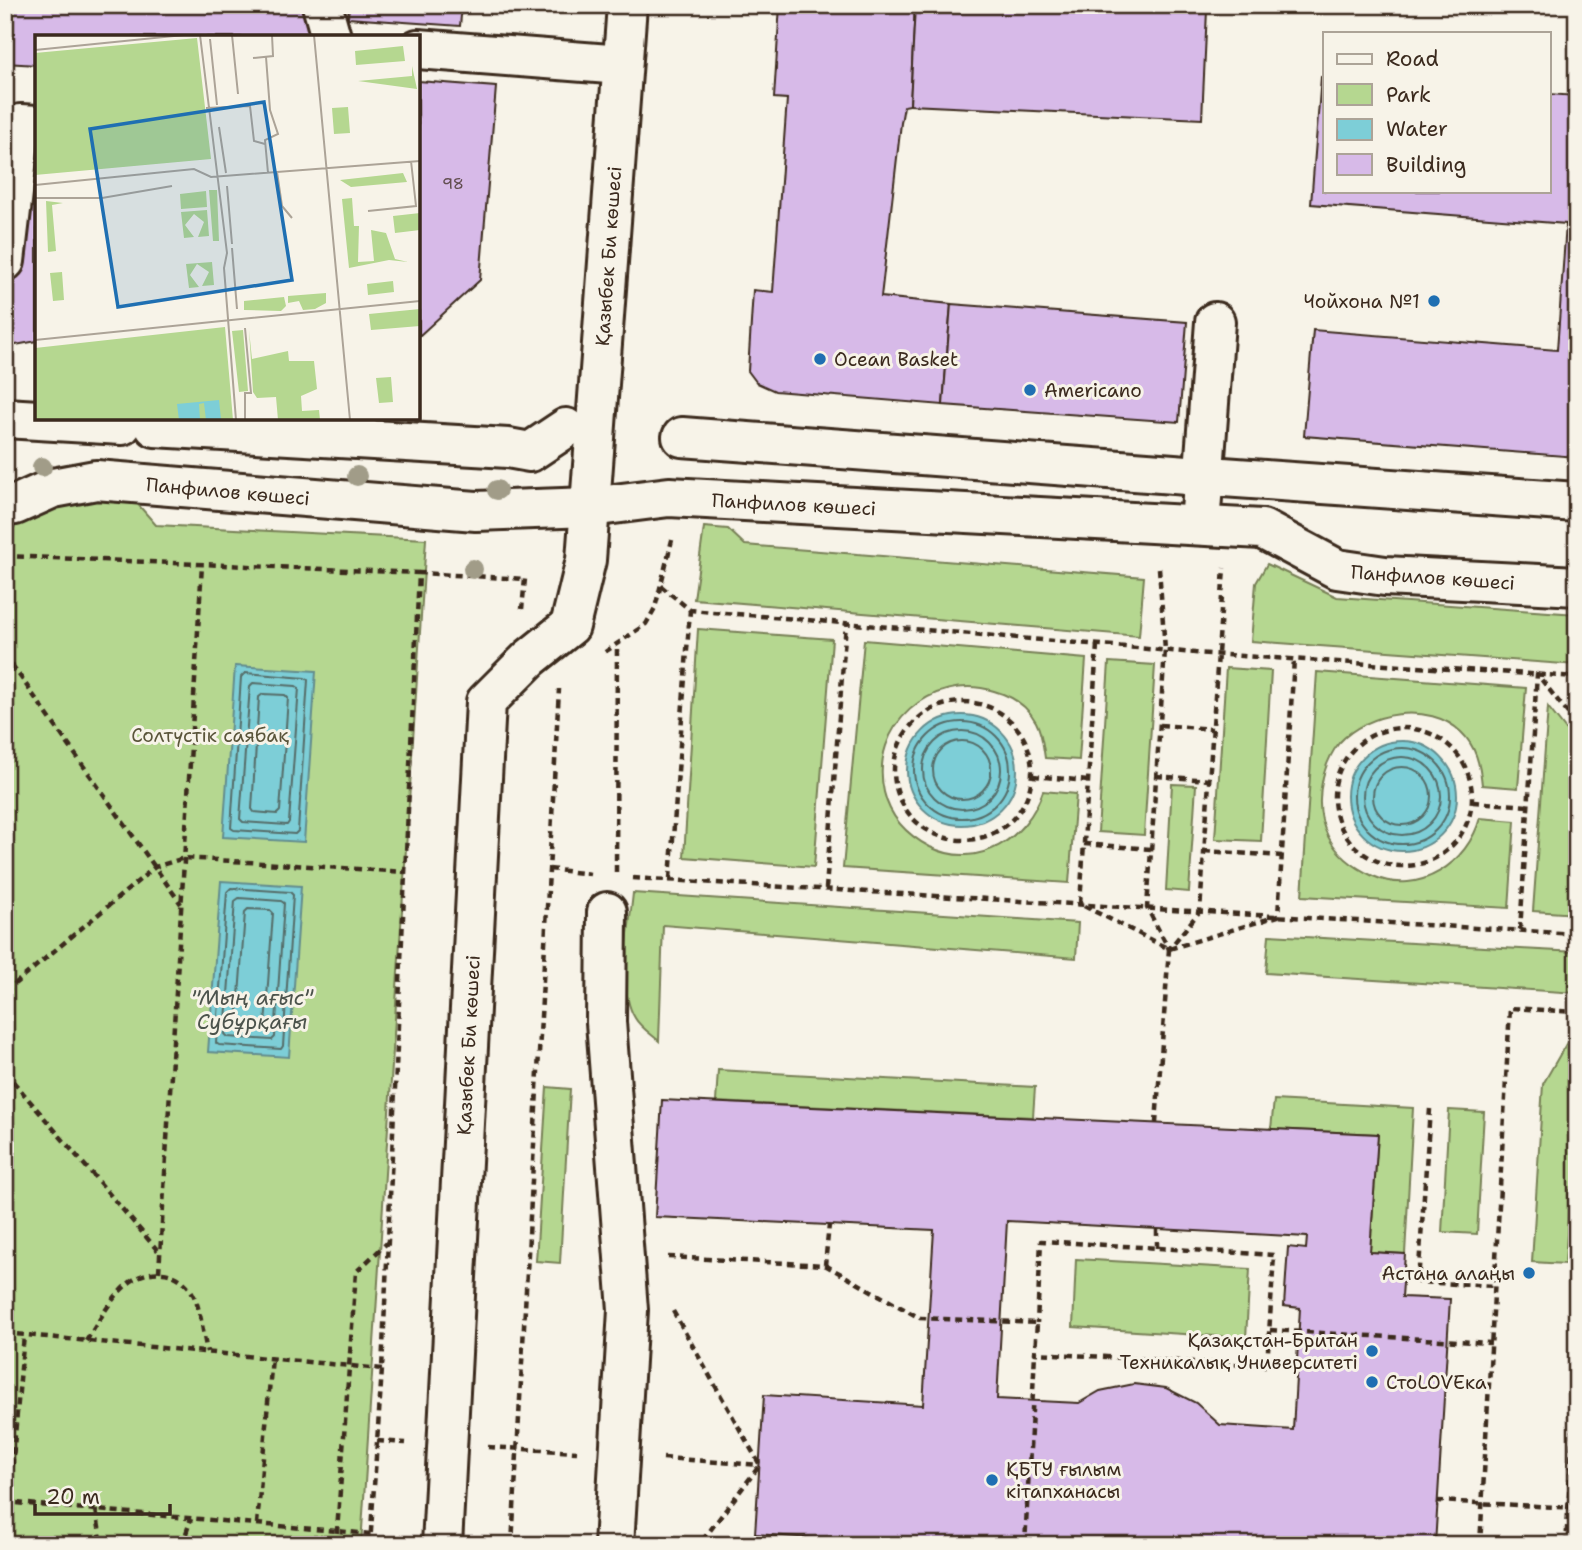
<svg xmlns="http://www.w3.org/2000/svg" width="1582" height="1550" font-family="'Shantell Sans',sans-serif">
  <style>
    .green { fill: #b5d790; stroke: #788057; stroke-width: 2 }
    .water { fill: #7dced7; stroke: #638c8d; stroke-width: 2 }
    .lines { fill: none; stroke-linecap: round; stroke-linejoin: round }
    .shore { stroke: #556c68; stroke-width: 2 }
    .building { fill: #d7bae8; stroke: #3b2a1e; stroke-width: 2; fill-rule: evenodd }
    .minor-casing { stroke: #3b2a1e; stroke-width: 44 }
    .path { stroke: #3b2a1e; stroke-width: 4.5; stroke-dasharray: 7 5; stroke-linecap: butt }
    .minor { stroke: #f7f3e8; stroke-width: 38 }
    .tree { fill: #a19c88 }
    .poi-dot { fill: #1f6fb2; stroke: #f7f3e8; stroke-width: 2.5 }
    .labels { text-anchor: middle; stroke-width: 6; stroke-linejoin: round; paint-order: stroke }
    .number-label { font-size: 16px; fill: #624e50 }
    .street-label { font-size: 19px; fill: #3b2a1e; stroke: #f7f3e8 }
    .poi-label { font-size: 19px; fill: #3b2a1e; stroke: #f7f3e8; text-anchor: start }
    .park-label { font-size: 19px; fill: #5a553a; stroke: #f7f3e8 }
    .water-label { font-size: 21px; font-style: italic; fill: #4c534c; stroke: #f7f3e8 }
    .inset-road { fill: none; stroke: #aca397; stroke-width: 2 }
    .view { fill: #1f6fb2; fill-opacity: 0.15; stroke: #1f6fb2; stroke-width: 3.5 }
    .inset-edge { fill: none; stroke: #3b2a1e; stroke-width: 3.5 }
  </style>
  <rect width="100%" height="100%" fill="#f7f3e8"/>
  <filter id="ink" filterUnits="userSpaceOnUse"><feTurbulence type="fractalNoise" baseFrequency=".0143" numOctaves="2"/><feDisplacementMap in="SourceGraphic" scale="14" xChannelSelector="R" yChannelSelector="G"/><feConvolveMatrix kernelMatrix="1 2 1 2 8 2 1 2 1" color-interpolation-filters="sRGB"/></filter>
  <g filter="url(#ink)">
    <g class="green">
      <polygon points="93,501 135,501 156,525 426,539 361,1545 5,1545 5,521 43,510"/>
      <polygon points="704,527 728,529 745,545 1144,577 1139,636 694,599"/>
      <polygon points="1267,564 1337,597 1577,614 1577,665 1251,641 1256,583"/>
      <polygon points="698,629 832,639 814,867 684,857"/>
      <path d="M864 640 1086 659 1079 760 1045 758C1043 745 1042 733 1036 722 1027 705 1012 696 994 691 931 672 869 726 884 792 890 818 907 835 930 847 979 871 1027 838 1043 791L1076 794 1069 883 843 868Z"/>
      <polygon points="1109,662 1155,665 1144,835 1098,832"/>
      <polygon points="1226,668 1271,671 1261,841 1215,839"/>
      <path d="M1317 672 1526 688 1518 788 1482 785C1480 765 1476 746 1461 732 1429 701 1367 712 1339 743 1331 753 1326 765 1323 777 1312 823 1331 857 1373 876 1420 897 1468 862 1480 818L1515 821 1509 908 1302 896Z"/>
      <polygon points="1548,707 1577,744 1577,914 1533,911"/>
      <polygon points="1172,784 1196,785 1189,892 1166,890"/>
      <path d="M633 893 1078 923 1076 958 663 925 659 1041C651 1034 640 1027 635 1018 616 987 630 927 633 893Z"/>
      <polygon points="1269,935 1577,952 1577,993 1266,973"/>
      <polygon points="1570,1037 1577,1038 1577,1190 1570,1190 1565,1264 1532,1262 1543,1084"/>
      <polygon points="718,1070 1035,1087 1033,1117 716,1102"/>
      <polygon points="547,1087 570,1089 560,1263 536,1261"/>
      <polygon points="1274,1100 1413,1108 1405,1254 1370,1252 1378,1134 1271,1129"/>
      <polygon points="1449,1110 1484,1112 1477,1234 1442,1232"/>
      <polygon points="1076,1259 1250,1269 1246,1338 1073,1327"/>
    </g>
    <g class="water">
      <polygon points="235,666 316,671 304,842 223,837"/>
      <circle cx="962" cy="770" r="55"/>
      <circle cx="1402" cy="796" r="55"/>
      <polygon points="221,881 301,886 289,1057 208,1052"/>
    </g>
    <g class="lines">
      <g class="shore">
        <polygon points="245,673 305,678 308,680 298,831 295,834 234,830 231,828 241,677"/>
        <polygon points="253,683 296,686 299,688 289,822 287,825 243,822 240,819 250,686"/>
        <polygon points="263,694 285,695 288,698 280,811 277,814 254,812 252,809 259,697"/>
        <circle cx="962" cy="770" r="48"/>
        <circle cx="962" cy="770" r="39"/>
        <circle cx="962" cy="770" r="29"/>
        <circle cx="1402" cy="796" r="48"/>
        <circle cx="1402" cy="796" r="39"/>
        <circle cx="1402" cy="796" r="29"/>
        <polygon points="231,888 290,892 293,895 283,1046 281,1049 219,1045 216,1043 227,892"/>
        <polygon points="239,898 281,901 284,903 275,1037 272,1040 228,1037 225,1034 235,901"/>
        <polygon points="248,909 270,910 273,913 265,1026 262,1029 240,1027 237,1024 245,912"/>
      </g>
    </g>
    <g class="building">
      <polygon points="5,5 223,5 310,10 308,37 37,37 37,65 5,63"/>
      <polygon points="349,5 462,5 460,26 348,18"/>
      <polygon points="780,5 889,7 889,5 915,5 910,105 904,106 901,123 881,297 951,304 943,405 775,391 757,383 748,371 753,290 773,292 787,99 774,98"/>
      <polygon points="915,5 1111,5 1207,10 1202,119 910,105"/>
      <polygon points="1321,77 1325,77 1325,191 1549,191 1549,94 1576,96 1577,90 1577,457 1304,436 1313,330 1557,350 1566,224 1311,204"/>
      <polygon points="418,81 496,87 480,280 419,336"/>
      <polygon points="5,169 37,171 37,341 5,347"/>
      <polygon points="951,304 1187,322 1179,422 943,405"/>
      <path d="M662 1100 1378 1134 1370 1252 1405 1254 1402 1297 1450 1299 1435 1545H914L755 1534 764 1395 923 1405 934 1230 655 1217ZM1007 1221 1307 1237 1306 1249 1288 1247 1284 1306 1300 1308 1293 1430 1220 1425 1196 1403 1166 1388 1134 1384 1100 1391 1079 1403 997 1399Z"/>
    </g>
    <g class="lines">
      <defs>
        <g id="minor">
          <polyline points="322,5 331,37"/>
          <polyline points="418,49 622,65"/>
          <polyline points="5,261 21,124 37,125"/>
          <polyline points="5,418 122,425"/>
          <polyline points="155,427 508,448 530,452 566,428"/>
          <polyline points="682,437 1187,475"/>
          <polyline points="1223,477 1577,502"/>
          <polyline points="5,506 15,505 53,488 96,480 476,511 590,507 669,497 1262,529 1337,569 1385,576 1577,586"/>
          <polyline points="1200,525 1215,322"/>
          <polyline points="607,912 606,1022 628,1310 614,1545"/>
          <polyline points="442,1545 486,702 530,658 570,626 586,560 627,5"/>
        </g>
      </defs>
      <use href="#minor" class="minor-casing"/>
      <g class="path">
        <polyline points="5,556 419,573"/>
        <polyline points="1159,568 1165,650 1147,908 1169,949 1200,911 1224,568"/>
        <polyline points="661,586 690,610 1195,653 1577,677"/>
        <polyline points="1097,645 1080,904 1169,949 1278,916 1294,659"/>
        <polyline points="605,652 646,624 655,608 672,540"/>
        <polyline points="5,655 181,904"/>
        <circle cx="963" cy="771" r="69"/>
        <polyline points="1160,725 1212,729"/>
        <circle cx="1403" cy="797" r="69"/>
        <polyline points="1033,776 1088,781"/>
        <polyline points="1156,776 1209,780"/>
        <polyline points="1473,802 1528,806"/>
        <polyline points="1084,844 1151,849"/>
        <polyline points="1204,851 1282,856"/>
        <polyline points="549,869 590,874"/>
        <polyline points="616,872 617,644"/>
        <polyline points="633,878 1577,934"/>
        <polyline points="670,879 690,610"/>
        <polyline points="826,889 846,623"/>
        <polyline points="1520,930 1537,674 1577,725"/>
        <polyline points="5,992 155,867 184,858 406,872"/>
        <polyline points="5,1072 159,1252"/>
        <polyline points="1430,1109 1418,1282 1494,1286"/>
        <polyline points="1156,1123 1169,949"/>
        <polyline points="1157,1248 1157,1229"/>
        <polyline points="668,1257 825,1265 829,1225"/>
        <polyline points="825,1265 920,1318 1037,1323 1035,1353 1267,1366 1274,1255 1041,1241 1037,1323"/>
        <polyline points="159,1272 202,565"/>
        <polyline points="673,1311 760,1465 699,1545"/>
        <polyline points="1270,1330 1491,1343"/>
        <polyline points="5,1333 382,1369"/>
        <path d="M86 1341C105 1313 124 1268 163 1273 175 1274 187 1282 193 1294 201 1310 203 1334 207 1352"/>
        <polyline points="377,1441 406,1443"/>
        <polyline points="488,1447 577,1452"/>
        <polyline points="663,1458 760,1465"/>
        <polyline points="1437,1501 1577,1508"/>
        <polyline points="5,1502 371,1534"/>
        <polyline points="9,1502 24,1335"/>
        <polyline points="96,1510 102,1545"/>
        <polyline points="257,1524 272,1358"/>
        <polyline points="182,1545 191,1519"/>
        <polyline points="336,1545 356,1272 388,1242"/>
        <polyline points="370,1545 382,1369 419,573 525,579 522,609"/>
        <polyline points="512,1545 559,689"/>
        <polyline points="861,1545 862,1540"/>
        <polyline points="1025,1545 1035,1353"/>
        <polyline points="1480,1545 1510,1008 1577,1012"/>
        <polyline points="1566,1545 1577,1363"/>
      </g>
      <use href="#minor" class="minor"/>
    </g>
    <g class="tree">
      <circle cx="42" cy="467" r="10"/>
      <circle cx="357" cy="476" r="10"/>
      <circle cx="497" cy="490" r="10"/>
      <circle cx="473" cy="569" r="10"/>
    </g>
  </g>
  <g class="poi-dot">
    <circle cx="1434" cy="301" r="7"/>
    <circle cx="820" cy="359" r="7"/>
    <circle cx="1030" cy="390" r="7"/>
    <circle cx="1529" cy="1273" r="7"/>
    <circle cx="1372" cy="1351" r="7"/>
    <circle cx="1372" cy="1382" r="7"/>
    <circle cx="992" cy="1480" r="7"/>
  </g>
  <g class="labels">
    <g class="number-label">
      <text x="453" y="189">98</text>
    </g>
    <g class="street-label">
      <text transform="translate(608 256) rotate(-86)" y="7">Қазыбек Би көшесі</text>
      <text transform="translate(228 491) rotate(5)" y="7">Панфилов көшесі</text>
      <text transform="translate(794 504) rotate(3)" y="7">Панфилов көшесі</text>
      <text transform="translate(1433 577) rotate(4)" y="7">Панфилов көшесі</text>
      <text transform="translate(468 1045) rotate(-87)" y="7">Қазыбек Би көшесі</text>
    </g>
    <g class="poi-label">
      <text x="1420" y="308" text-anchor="end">Чойхона №1</text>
      <text x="834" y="366">Ocean Basket</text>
      <text x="1044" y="397">Americano</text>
      <text x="1515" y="1280" text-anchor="end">Астана алаңы</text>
      <text x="1358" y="1347" text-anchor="end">Қазақстан-Британ<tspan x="1358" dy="22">Техникалық Университеті</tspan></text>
      <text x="1386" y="1389">СтоLOVEка</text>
      <text x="1006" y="1476">ҚБТУ ғылым<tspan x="1006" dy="22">кітапханасы</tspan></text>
    </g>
    <g class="park-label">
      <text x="210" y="742">Солтүстік саябақ</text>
    </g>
    <g class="water-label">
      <text x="252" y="1005">"Мың ағыс"<tspan x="252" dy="24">Субұрқағы</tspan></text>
    </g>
  </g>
  <g transform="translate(35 35)">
    <rect width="385" height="385" fill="#f7f3e8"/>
    <path d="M162 3 176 124 0 140V18ZM368 11 370 26 321 30 320 16ZM377 31 382 54 323 46 377 41ZM313 72 315 98 299 99 297 73ZM368 138 372 147 316 152 305 145ZM174 155H182L184 206H178ZM171 156 172 172 146 174 145 159ZM317 163 319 191H324L323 227 339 226 336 195 351 198 360 224 373 227 354 225 314 233 307 164ZM11 166 28 168 17 170 21 216 13 217ZM172 175 174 201 163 202 169 187 159 179 150 190 159 202 149 203 146 177ZM385 178V195L360 198 358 181ZM177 227 179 250 167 251 174 237 162 229 155 240 164 252 154 253 151 229ZM27 237 29 265 18 266 15 238ZM358 246 359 257 333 260 332 249ZM291 258V268L280 274 268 275 264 266 253 268V261ZM249 262 251 271 246 276 209 275V266ZM385 274V291L336 295 334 279ZM190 292 198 385H0V313ZM208 295 213 356 204 357 197 296ZM214 295 217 324 253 316 254 326H279L282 354 266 361 267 376 284 375 285 385H243L241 362 222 363 218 357ZM356 342 358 367 344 368 341 343Z" fill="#b5d790"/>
    <path d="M184 365 186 384 171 385 169 368 164 369 165 385H144L142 369Z" fill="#7dced7"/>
    <path class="inset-road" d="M165 0 192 218 189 233 201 385M197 0 203 59M202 0H230M279 0 315 385M175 4 182 70M0 15 149 0M231 22 235 75 243 99 230 105 233 138M218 23 238 21 237 0M171 73 215 71 219 106 230 109M184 92 191 138M242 137 247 171 257 183M0 150 159 134 176 142 385 126M192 151 197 209M0 163H67L137 151M333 176 381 171 376 126M197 213 202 274M0 305 385 266M210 385V358H216L210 293"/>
    <path class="view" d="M229 67 257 245 83 272 55 94Z"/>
    <rect width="385" height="385" class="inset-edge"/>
  </g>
  <rect width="1582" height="1550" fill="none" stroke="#f7f3e8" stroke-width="28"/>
  <rect x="14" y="14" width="1554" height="1522" fill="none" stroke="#3b2a1e" stroke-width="2.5" filter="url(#ink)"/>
  <rect x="1323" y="32" width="228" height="161" fill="#f7f3e8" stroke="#aca397" stroke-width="2"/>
  <rect x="1337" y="54" width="35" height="10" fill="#f7f3e8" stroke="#aca397" stroke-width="2"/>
  <text x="1386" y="66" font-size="21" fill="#3b2a1e">Road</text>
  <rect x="1337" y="84" width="35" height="21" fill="#b5d790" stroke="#aca397" stroke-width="2"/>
  <text x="1386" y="102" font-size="21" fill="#3b2a1e">Park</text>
  <rect x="1337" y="119" width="35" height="21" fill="#7dced7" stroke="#aca397" stroke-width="2"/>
  <text x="1386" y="136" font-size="21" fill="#3b2a1e">Water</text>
  <rect x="1337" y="154" width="35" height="21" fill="#d7bae8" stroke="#aca397" stroke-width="2"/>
  <text x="1386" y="172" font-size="21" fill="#3b2a1e">Building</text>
  <path d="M35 1504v10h135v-10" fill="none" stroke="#3b2a1e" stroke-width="3.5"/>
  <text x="46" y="1504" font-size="21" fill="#3b2a1e" stroke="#f7f3e8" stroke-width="5" paint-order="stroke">20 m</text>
</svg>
